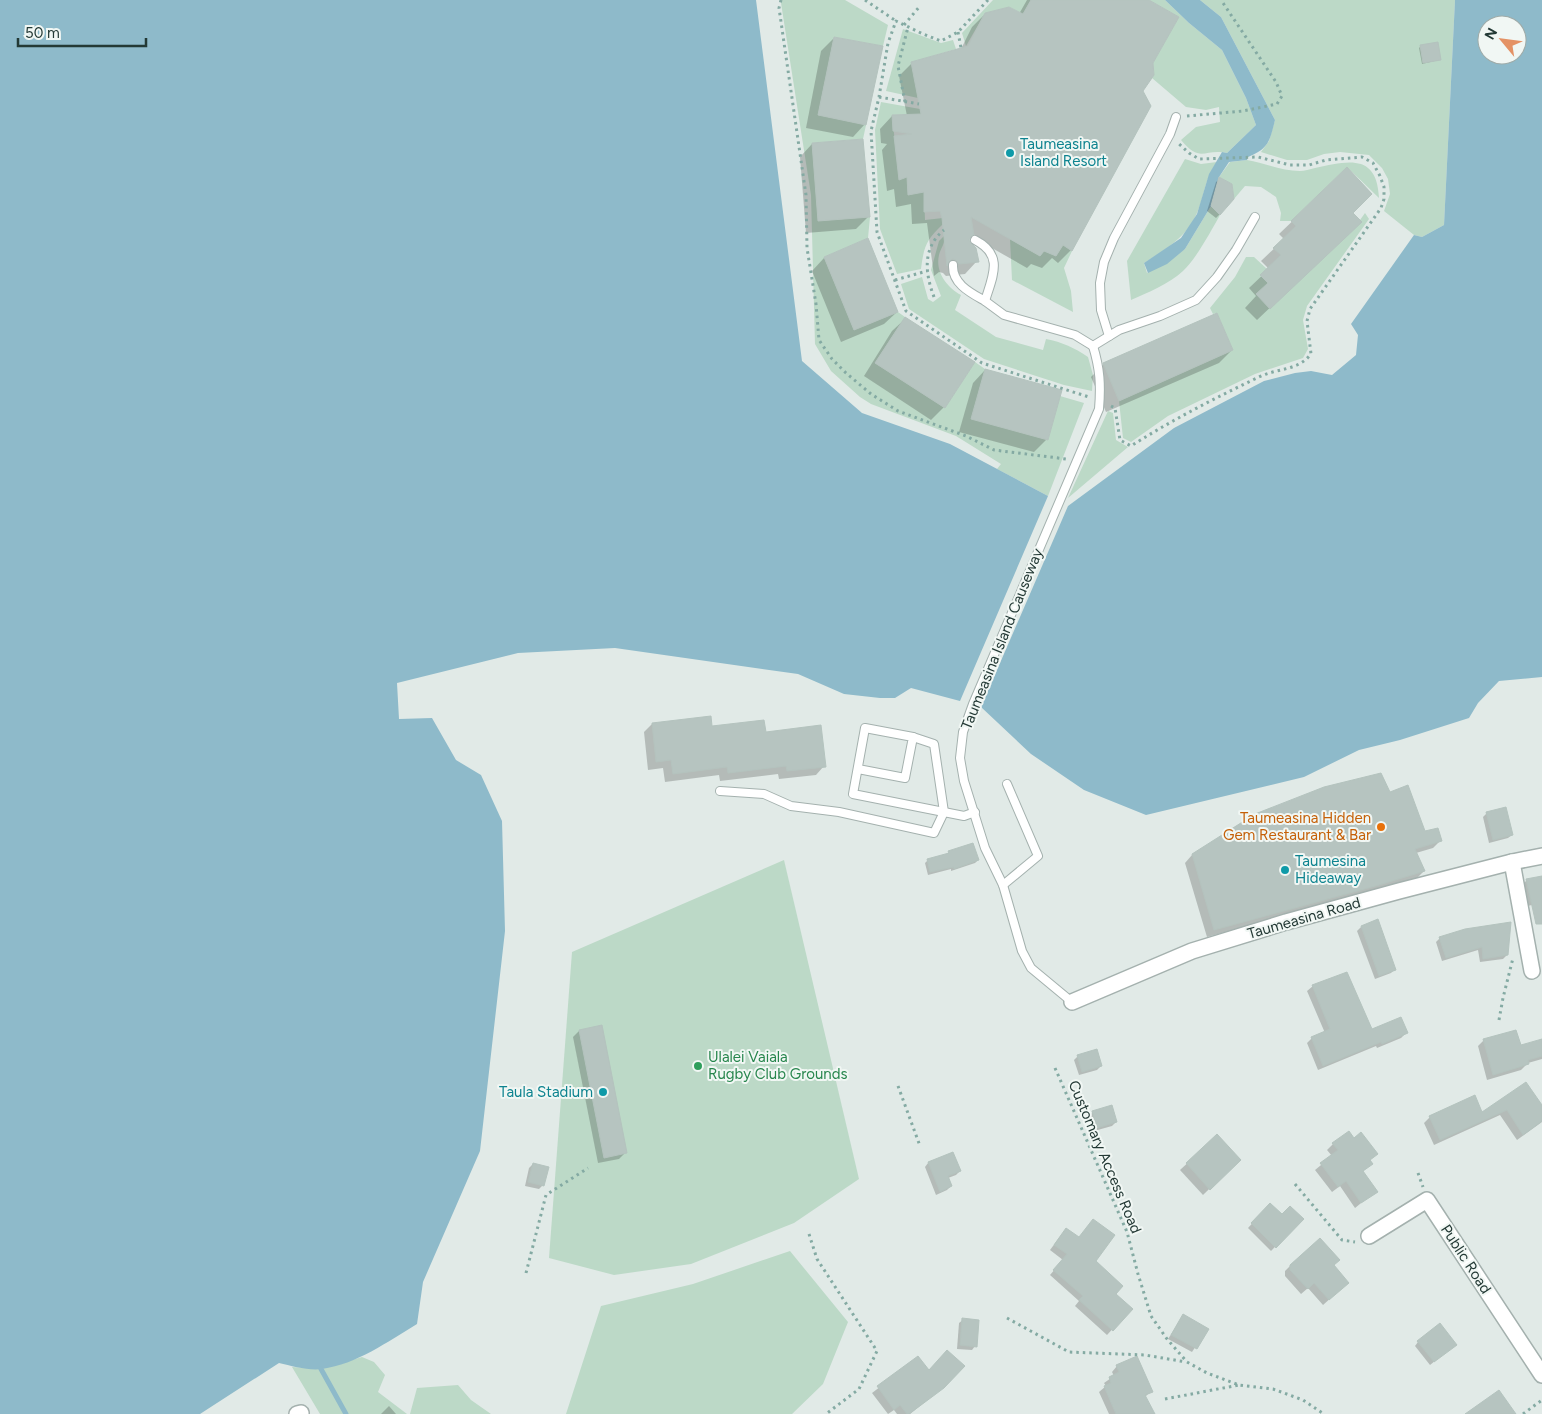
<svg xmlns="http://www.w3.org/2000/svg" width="1542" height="1414" font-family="Figtree,sans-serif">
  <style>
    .green { fill: #bcd9c7 }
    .water { fill: #8ebaca; fill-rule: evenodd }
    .shadow { fill: #0003 }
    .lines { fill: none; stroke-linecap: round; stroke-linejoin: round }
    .stream { stroke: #8ebaca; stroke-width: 5 }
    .building { fill: #b6c4c0; stroke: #b4c3be }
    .lane-casing { stroke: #a4b1ae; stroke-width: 10 }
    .street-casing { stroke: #a4b1ae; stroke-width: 18 }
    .path { stroke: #84aaa3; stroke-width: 3; stroke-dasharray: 2.5 4; stroke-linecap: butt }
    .lane { stroke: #fff; stroke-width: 8 }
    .street { stroke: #fff; stroke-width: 15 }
    .culture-dot { fill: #0f9aa8; stroke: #f1f7f4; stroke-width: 2 }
    .food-dot { fill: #e8710a; stroke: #f1f7f4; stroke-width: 2 }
    .leisure-dot { fill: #2e9e5b; stroke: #f1f7f4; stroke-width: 2 }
    .labels { text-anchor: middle; stroke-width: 4; stroke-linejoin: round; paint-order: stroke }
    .culture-label { font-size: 15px; fill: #0d838f; stroke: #f1f7f4; text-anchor: start }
    .street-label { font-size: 15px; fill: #233935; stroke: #f1f7f4 }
    .food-label { font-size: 15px; fill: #c56008; stroke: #f1f7f4; text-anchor: end }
    .leisure-label { font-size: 15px; fill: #27864d; stroke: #f1f7f4; text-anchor: start }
  </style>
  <rect width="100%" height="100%" fill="#e1eae7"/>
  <g class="green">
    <polygon points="782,0 845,0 888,25 883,46 834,37 818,115 866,125 863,139 812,143 818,221 870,217 868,238 824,257 854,330 898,312 905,317 875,363 945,408 975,362 985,369 972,419 1048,440 1060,396 1084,403 1048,496 997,469 1001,464 956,436 871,404 860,397 831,371 815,344 811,195 781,3"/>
    <polygon points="993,0 1031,0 1023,14 1009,7 985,13 966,46 962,33"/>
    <path d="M1149 0H1165L1189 23 1222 50 1246 98 1256 125 1227 153C1204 148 1201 164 1181 140L1196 127 1220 122 1219 107 1206 110 1186 107 1152 78 1154 75 1153 63 1179 17Z"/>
    <polygon points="1200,0 1455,0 1444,225 1422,237 1414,235 1384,211 1390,194 1388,179 1382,168 1369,155 1340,152 1324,154 1307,160 1287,160 1261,152 1269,141 1275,120 1221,17"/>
    <polygon points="903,29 941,43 953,40 956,49 912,62 918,98 886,91"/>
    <path d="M881 102 920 109 921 114 892 115 899 179 907 177 908 195 924 192 925 220 943 218V224C926 240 924 246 921 269L897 274 880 229 875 130Z"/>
    <path d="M1185 159 1201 164 1217 162C1204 180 1205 195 1197 213 1187 237 1165 250 1144 263L1147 273 1185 249 1211 206 1220 215C1211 231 1196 259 1183 271 1169 284 1147 293 1131 300L1127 261Z"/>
    <path d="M1247 160C1264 163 1282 171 1300 171 1304 171 1310 169 1315 168 1348 161 1377 153 1379 198L1347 167 1291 221H1280L1281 213 1276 197 1261 187 1245 186 1234 199 1232 184 1219 177 1230 162Z"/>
    <polygon points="1365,213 1369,219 1307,306 1303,320 1308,349 1303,358 1255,374 1168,416 1131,442 1123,438 1119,401 1233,350 1217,313 1213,314 1210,308 1235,277 1246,257 1254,257 1267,269 1260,275 1268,283 1360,220"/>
    <path d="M944 236C945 245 941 247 939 255 935 272 947 287 961 295L955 310 996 337 1043 350 1046 339C1062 342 1075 348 1088 357L1093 375 1092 391 1064 385 984 359 909 309 901 284 922 277 928 299 933 302 941 296 931 270 939 241Z"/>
    <polygon points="1010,239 1040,256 1044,251 1056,256 1063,245 1072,251 1064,268 1071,291 1073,312 1012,280"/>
    <polygon points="1108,411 1113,413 1116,440 1128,447 1068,498"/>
    <polygon points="784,860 859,1179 794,1223 691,1264 614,1275 549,1258 572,952"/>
    <polygon points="790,1251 848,1322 823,1384 792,1414 566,1414 601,1306 693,1284"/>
    <polygon points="362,1357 374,1362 385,1375 378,1392 407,1414 320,1414 292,1367 321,1369"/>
    <polygon points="458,1385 471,1400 491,1414 410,1414 417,1388"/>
  </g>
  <g class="water">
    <path d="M0 0H756L802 361 862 413 950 444 1048 496 960 701 911 688 895 698H880L844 694 798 674 615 648 518 653 397 683 399 719 432 718 456 760 481 775 502 821 505 931 480 1151 423 1282 417 1324C387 1342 357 1364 322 1369 309 1371 292 1366 279 1363L200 1414H0Z"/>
    <path d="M1165 0H1200L1221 17 1275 120C1270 140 1269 149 1248 157L1247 160 1229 162 1219 177 1211 206 1185 249 1167 264 1148 273 1144 263 1181 238 1197 214 1209 174 1222 152 1227 153 1256 125 1246 98 1222 50 1189 23Z"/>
    <path d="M1455 0H1542V677L1499 681 1478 703 1469 718 1400 740 1359 750 1304 777 1146 815 1084 790 1031 754 981 707 1068 506 1174 428 1264 381 1295 373 1311 371 1332 375 1356 355 1358 335 1351 324 1414 235 1422 237 1444 225ZM1487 25H1517V55H1487Z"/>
  </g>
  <g class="shadow">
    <polygon points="1027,0 1146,0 1152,63 1141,91 1071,250 1058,263 1052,258 1042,268 1031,264 1027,268 971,236 968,240 977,261 965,274 946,276 943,273 939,272 934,276 927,223 912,224 911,204 896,207 894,189 887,191 882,150 887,144 881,143 880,129 892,116 907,116 899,76 912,63 961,49 972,27 985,14 1019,14"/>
    <polygon points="834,38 865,124 853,137 806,128 821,51"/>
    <polygon points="1421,46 1439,60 1422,64 1419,48"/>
    <polygon points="812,144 869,216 856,229 806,233 800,157"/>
    <polygon points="1347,169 1351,213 1347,234 1257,320 1245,308 1256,296 1249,288 1269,269 1261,261 1284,239 1279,234"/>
    <polygon points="1220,179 1220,214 1216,218 1207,211 1216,182"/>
    <polygon points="867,240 897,312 884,324 841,342 812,271 824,258"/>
    <polygon points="905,319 973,362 944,407 931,420 864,376 892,331"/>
    <polygon points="1232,350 1219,363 1106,412 1091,377 1104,364"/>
    <polygon points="985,370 1047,439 1034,452 959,432 973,383"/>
    <polygon points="652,724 711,727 765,733 824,766 816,775 779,779 778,774 720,781 719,775 665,782 663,768 648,770 644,732"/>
    <polygon points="1389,794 1425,833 1440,841 1433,848 1416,853 1424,871 1417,878 1371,892 1207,937 1185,863 1192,855"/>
    <polygon points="1487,813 1512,835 1508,838 1489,843 1483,817"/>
    <polygon points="949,852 978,860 975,863 951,871 951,869 928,875 925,863 928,860 946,855"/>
    <polygon points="1527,880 1542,883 1542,902 1528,906 1523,884"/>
    <polygon points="1361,927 1395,969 1391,973 1375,979 1357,931"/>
    <polygon points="1465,930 1507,955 1503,959 1480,962 1478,950 1442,961 1436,942 1440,938"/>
    <polygon points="1313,986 1371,1030 1406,1033 1401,1038 1377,1048 1376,1046 1318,1070 1307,1043 1312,1038 1325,1033 1307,991"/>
    <polygon points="579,1031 625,1153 619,1159 598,1163 573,1037"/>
    <polygon points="1484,1040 1520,1046 1542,1040 1542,1059 1528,1063 1521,1070 1487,1080 1478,1046"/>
    <polygon points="1078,1056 1101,1066 1097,1070 1079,1075 1074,1060"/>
    <polygon points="1526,1084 1542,1108 1542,1122 1517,1140 1500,1115 1434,1145 1424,1123 1430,1117 1482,1114"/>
    <polygon points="1093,1112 1116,1122 1112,1126 1094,1131 1089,1116"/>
    <polygon points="1217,1136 1239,1160 1203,1195 1180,1170"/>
    <polygon points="1333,1144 1369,1160 1372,1163 1362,1172 1376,1191 1355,1208 1340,1186 1332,1192 1315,1170 1332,1156 1327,1150"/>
    <polygon points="952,1154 960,1171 956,1175 948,1178 951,1186 947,1190 936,1195 925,1167 928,1163"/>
    <polygon points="533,1164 543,1185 539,1189 525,1186 529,1168"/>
    <polygon points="1270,1204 1282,1216 1302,1219 1271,1251 1248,1228"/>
    <polygon points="1062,1234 1079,1238 1114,1294 1131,1309 1107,1335 1075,1306 1079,1301 1050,1275 1063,1260 1050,1250"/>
    <polygon points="1291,1265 1333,1266 1342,1288 1323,1305 1308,1288 1301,1294 1285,1276 1285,1271"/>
    <polygon points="1183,1316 1207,1329 1192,1352 1168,1339"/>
    <polygon points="963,1320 975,1346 972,1350 957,1349 959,1323"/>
    <polygon points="1418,1342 1451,1348 1430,1365 1415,1346"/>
    <polygon points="918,1358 943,1387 910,1414 897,1414 894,1410 888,1414 872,1393"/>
    <polygon points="1117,1366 1151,1391 1145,1397 1153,1414 1109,1414 1099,1392 1106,1386 1104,1383 1114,1376 1112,1372"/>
    <polygon points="389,1406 396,1414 381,1414"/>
  </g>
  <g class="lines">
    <polyline class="stream" points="321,1369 346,1414"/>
  </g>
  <g class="building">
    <polygon points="1031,0 1149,0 1179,17 1153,63 1154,75 1143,91 1151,106 1072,251 1063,245 1056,256 1044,251 1040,256 971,217 974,235 971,237 969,240 972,244 976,248 979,262 959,264 956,260 952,259 947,266 942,218 940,211 924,212 924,192 908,195 907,177 899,180 894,136 912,134 893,131 892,115 921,114 911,62 968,46 985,13 1009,7 1023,14"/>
    <polygon points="834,37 883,46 866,125 818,115"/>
    <polygon points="1438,42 1441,60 1423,63 1420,45"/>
    <polygon points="863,139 870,217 818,221 812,143"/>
    <polygon points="1347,167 1372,194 1353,213 1362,222 1270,309 1256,294 1268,283 1260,275 1281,255 1273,248 1296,226 1291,221"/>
    <polygon points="1219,177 1232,184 1234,199 1220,215 1211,206"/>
    <polygon points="868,238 898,312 854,330 824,257"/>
    <polygon points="1217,313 1233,350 1119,401 1103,363"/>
    <polygon points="905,317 975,362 945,408 875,363"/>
    <polygon points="985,369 1062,390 1048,440 971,419"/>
    <polygon points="711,716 712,726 764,720 766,732 821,725 826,767 787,771 786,766 728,773 727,767 673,774 671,760 656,762 652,723"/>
    <polygon points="1381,773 1390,792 1408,785 1425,831 1438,828 1442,841 1415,849 1425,871 1379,885 1214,930 1192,854 1255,814 1324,787"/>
    <polygon points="1506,807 1513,835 1493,840 1486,812"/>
    <polygon points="973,843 979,860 954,869 954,867 930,872 927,859 949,853 948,851"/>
    <polygon points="1542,876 1542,924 1536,924 1526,879"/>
    <polygon points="1378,919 1396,970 1379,976 1361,926"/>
    <polygon points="1511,922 1508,955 1483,959 1482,947 1446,958 1439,937 1465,929"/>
    <polygon points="1347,972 1372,1029 1401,1017 1408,1033 1382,1044 1381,1042 1323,1066 1311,1037 1330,1029 1312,985"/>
    <polygon points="602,1025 627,1153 604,1158 579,1030"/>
    <polygon points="1516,1030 1521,1045 1542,1039 1542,1056 1528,1060 1529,1064 1493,1075 1483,1039"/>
    <polygon points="1097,1049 1102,1066 1082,1072 1077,1055"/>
    <polygon points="1526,1082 1542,1105 1542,1121 1523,1135 1507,1110 1440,1140 1429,1116 1475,1095 1482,1112"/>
    <polygon points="1112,1105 1117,1122 1097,1128 1092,1111"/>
    <polygon points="1349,1131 1354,1138 1361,1132 1378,1154 1370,1160 1373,1164 1363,1171 1378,1192 1361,1203 1346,1181 1338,1187 1320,1163 1338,1150 1332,1143"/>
    <polygon points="1217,1134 1241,1160 1210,1190 1186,1163"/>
    <polygon points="953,1152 961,1171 948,1176 952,1186 940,1192 928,1162"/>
    <polygon points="533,1163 549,1167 544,1186 528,1182"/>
    <polygon points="1270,1203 1282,1214 1290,1206 1304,1219 1276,1248 1251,1223"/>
    <polygon points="1093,1219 1115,1235 1096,1261 1123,1286 1116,1294 1133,1309 1113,1331 1079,1300 1083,1296 1053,1270 1067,1254 1054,1245 1066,1228 1079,1237"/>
    <polygon points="1320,1238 1340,1260 1334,1265 1349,1283 1329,1300 1314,1283 1308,1289 1290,1270 1290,1265"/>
    <polygon points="1183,1314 1209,1329 1197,1349 1171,1335"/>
    <polygon points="962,1318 979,1320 977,1347 960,1345"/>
    <polygon points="1440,1323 1457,1345 1434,1362 1417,1341"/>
    <polygon points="947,1350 965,1366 944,1388 909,1414 907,1414 900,1405 894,1410 877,1386 918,1356 929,1370"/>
    <polygon points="1137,1356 1153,1392 1145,1395 1155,1414 1116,1414 1104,1386 1111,1383 1109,1377 1119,1372 1116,1365"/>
    <polygon points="1499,1390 1516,1414 1465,1414"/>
  </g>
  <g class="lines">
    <defs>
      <g id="lane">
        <path d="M953 265C952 284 971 293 985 301 993 275 1004 255 975 240"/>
        <polyline points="985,301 1004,315 1075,335 1093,346"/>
        <polyline points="1109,336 1101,310 1100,283 1104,262 1114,238 1170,134 1176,117"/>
        <polyline points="1093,346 1119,330 1160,316 1196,300 1217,277 1236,250 1255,217"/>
        <polyline points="858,769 905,778 913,737 865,728 853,794 964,816 975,812"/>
        <polyline points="720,791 764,794 791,806 839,812 934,833 944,812 934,744 913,737"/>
        <polyline points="1003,885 1038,856 1007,784"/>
        <path d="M1072 1002 1031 968 1022 951 1003 885 985 848 964 781 960 758 963 732 973 704 1099 409C1101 385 1100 369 1093 346"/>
      </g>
      <g id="street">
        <polyline points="1512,862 1532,971"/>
        <polyline points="1072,1002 1192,951 1286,922 1399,891 1512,862 1542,856"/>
        <polyline points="1369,1236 1427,1200 1542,1375"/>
        <polyline points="297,1414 301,1413"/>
      </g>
    </defs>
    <use href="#lane" class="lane-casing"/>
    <use href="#street" class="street-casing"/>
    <g class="path">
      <polyline points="781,0 779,8 806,195 807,248 816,304 819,340 832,359 846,373 871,394 898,411 966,436 994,450 1066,459"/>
      <polyline points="865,0 896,21"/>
      <polyline points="988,0 958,32 941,41 923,34 896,21 888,43 879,97 871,131 877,232 906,311 982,363 1089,397"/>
      <polyline points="904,25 920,6"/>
      <polyline points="958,32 961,48"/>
      <polyline points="879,97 919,104"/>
      <polyline points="905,102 898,66 908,27"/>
      <polyline points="1187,116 1243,111 1277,104 1282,96 1276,82 1221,0"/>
      <polyline points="895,280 927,271"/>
      <path d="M934 297C925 273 922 248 944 230"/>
      <path d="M1111 406 1115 408 1120 440 1131 446C1172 420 1215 398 1259 377 1277 368 1298 371 1311 354L1307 321 1310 309 1381 208 1384 199V187L1380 176 1373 163 1362 157 1326 160 1309 165H1290L1258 157 1199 159 1189 153 1178 143"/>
      <polyline points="1499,1020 1503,998 1513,958"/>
      <polyline points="1055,1068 1127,1232 1138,1274 1151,1316 1167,1339 1187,1362 1207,1373 1239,1385 1273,1389 1303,1400 1324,1414"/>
      <polyline points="898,1086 920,1146"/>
      <polyline points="1418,1173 1423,1187"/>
      <polyline points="1295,1184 1342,1240 1355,1242"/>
      <polyline points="809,1234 817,1259 877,1351 859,1389 826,1414"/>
      <polyline points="526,1273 546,1195 588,1168"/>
      <polyline points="1007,1318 1069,1352 1145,1355 1186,1362"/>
      <polyline points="1165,1399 1239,1385"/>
      <polyline points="1523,1414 1542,1400"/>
    </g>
    <use href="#lane" class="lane"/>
    <use href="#street" class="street"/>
  </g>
  <g class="culture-dot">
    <circle cx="1010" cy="153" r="5"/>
    <circle cx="1285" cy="870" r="5"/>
    <circle cx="603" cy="1092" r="5"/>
  </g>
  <circle class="food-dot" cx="1381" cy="827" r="5"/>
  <circle class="leisure-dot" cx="698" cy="1066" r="5"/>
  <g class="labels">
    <g class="culture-label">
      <text x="1020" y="149">Taumeasina<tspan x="1020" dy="17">Island Resort</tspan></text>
      <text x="1295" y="866">Taumesina<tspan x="1295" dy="17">Hideaway</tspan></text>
      <text x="593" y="1097" text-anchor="end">Taula Stadium</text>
    </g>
    <g class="street-label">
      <text transform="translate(1002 639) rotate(-68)" y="5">Taumeasina Island Causeway</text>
      <text transform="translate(1304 918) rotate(-16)" y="5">Taumeasina Road</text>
      <text transform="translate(1105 1157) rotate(67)" y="5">Customary Access Road</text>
      <text transform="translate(1466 1259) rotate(57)" y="5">Public Road</text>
    </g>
    <g class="food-label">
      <text x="1371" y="823">Taumeasina Hidden<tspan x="1371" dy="17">Gem Restaurant &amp; Bar</tspan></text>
    </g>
    <g class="leisure-label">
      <text x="708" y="1062">Ulalei Vaiala<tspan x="708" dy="17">Rugby Club Grounds</tspan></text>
    </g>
  </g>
  <g transform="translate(1502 40) rotate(299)"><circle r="24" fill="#f1f7f4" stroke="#9faba8"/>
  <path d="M0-4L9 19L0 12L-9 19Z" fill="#e49265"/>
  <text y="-8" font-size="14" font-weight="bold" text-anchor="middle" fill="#233935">N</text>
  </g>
  <path d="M18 38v8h128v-8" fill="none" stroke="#233935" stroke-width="2.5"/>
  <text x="25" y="38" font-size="15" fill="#233935" stroke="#f1f7f4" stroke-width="4" paint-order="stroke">50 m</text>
</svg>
